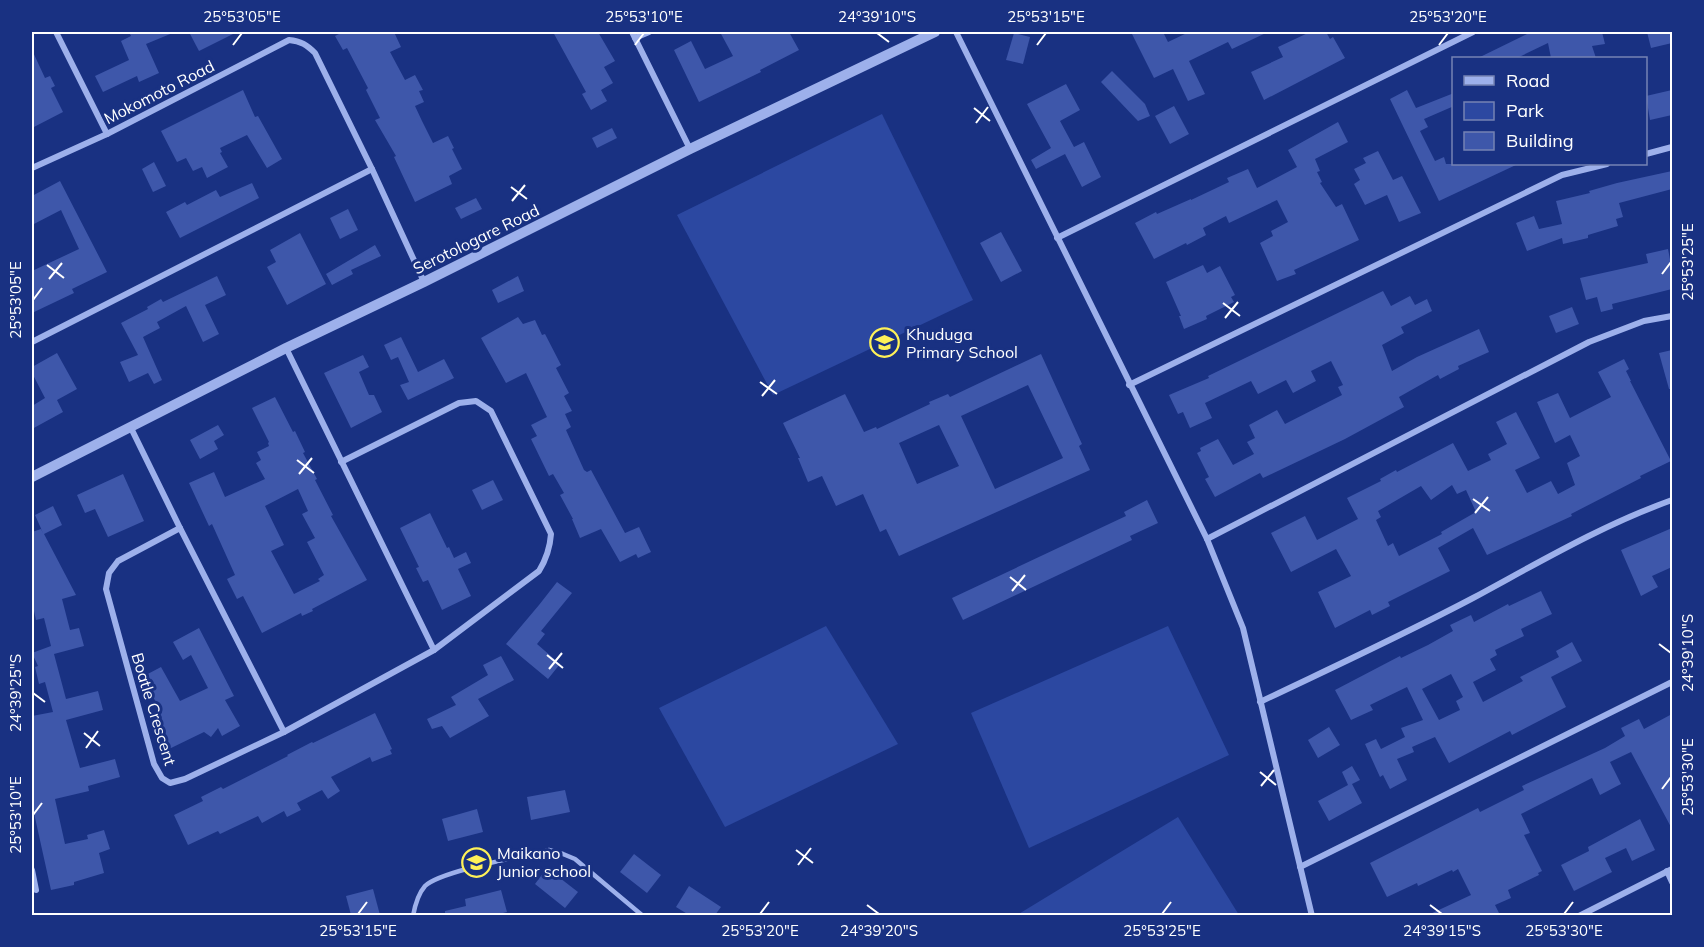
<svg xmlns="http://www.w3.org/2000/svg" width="1704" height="947" font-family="Mulish,sans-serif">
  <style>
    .green { fill: #2c48a1 }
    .building { fill: #3e57aa; fill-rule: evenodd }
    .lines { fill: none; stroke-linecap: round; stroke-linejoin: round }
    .service { stroke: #9db0eb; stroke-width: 4.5 }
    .minor { stroke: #9db0eb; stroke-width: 6 }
    .tertiary { stroke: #9db0eb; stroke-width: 10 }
    .ticks { fill: none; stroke: #fff; stroke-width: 2 }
    .labels { text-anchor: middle; stroke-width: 6; stroke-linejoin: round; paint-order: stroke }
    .street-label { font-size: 16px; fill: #fff; stroke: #193182 }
    .poi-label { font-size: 16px; fill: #fff; stroke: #193182; text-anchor: start }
    .neatline { fill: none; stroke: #fff; stroke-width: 2 }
    .ticks-label { font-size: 15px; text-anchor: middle; fill: #fff }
  </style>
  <rect width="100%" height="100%" fill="#193182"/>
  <g class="green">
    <polygon points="882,114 973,300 773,395 677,215"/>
    <polygon points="826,626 898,744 725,827 659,708"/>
    <polygon points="1168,626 1229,755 1029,848 971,713"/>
    <polygon points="1178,817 1239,915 1017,915"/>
  </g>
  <g class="building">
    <polygon points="129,32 175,32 146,44 159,73 139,82 137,76 103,92 95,76 129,60 121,41 131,36"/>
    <polygon points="189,32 237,32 199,51"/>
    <polygon points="343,32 394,32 401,47 390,52 405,80 415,75 423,90 419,91 424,102 415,106 422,121 433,143 448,136 454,148 452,149 462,169 449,176 452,184 415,202 394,157 396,156 375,120 380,118 366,90 368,88 347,48 343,50 335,36"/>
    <polygon points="553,32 598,32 615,61 604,67 613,83 601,90 607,101 591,110 582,94 586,92"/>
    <polygon points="720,32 789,32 799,50 760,70 761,72 699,102 674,50 691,41 705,69 733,56"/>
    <polygon points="1131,32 1163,32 1168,42 1189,32 1268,32 1232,49 1228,42 1189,61 1205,94 1188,101 1173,69 1154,78"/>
    <polygon points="1310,32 1326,32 1330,39 1333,37 1345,58 1264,100 1251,72 1283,57 1278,47"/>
    <polygon points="1531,32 1602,32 1605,44 1592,46 1596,58 1551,58 1548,43 1517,58 1478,58"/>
    <polygon points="1647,32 1672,32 1672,43 1651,48"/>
    <polygon points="1014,33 1030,37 1023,64 1006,60"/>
    <polygon points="32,50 45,78 50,76 55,86 51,88 63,112 32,128"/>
    <polygon points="1112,71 1145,104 1150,116 1138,121 1101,82"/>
    <polygon points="1066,84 1080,110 1060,121 1074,147 1084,142 1101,177 1082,187 1065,154 1036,169 1031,160 1051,148 1027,104"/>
    <polygon points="243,90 255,117 258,116 282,159 267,168 247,135 220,148 222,152 220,153 228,167 207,178 202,167 193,171 186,158 177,162 161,131"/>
    <polygon points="1407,90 1416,108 1454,93 1454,106 1424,119 1428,127 1420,131 1435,161 1444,157 1446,164 1518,164 1439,201 1390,99"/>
    <polygon points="1672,90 1672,115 1650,120 1646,96"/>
    <polygon points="1174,106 1189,134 1170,144 1155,116"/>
    <polygon points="1338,122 1348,142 1315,159 1320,171 1317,172 1322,182 1320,183 1336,207 1342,204 1359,240 1294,270 1296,274 1277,281 1260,243 1273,236 1271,231 1288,222 1277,200 1229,223 1226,216 1203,228 1206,235 1187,245 1186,243 1154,259 1135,223 1156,212 1157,214 1191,199 1191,200 1229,182 1227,178 1248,169 1257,188 1297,167 1288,150"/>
    <polygon points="612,128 617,138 597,148 592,138"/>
    <polygon points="1378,151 1393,180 1402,176 1421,213 1399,222 1387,195 1365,205 1354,184 1360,180 1354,169 1366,163 1363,158"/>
    <polygon points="154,162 166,186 153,192 142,169"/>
    <polygon points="1672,171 1672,189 1619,203 1623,217 1616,219 1618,226 1588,235 1588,238 1563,244 1562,238 1527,251 1516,223 1534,216 1539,229 1562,224 1556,201 1590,193 1589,191 1617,183"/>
    <polygon points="60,181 107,272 72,289 74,293 32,313 32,271 79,249 61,210 32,225 32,196"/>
    <polygon points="252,183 259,198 180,238 166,212 185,202 187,205 216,190 220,197"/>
    <polygon points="476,198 482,209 461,219 455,208"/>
    <polygon points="348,209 358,230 340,239 330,218"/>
    <polygon points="1001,232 1022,271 1001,282 980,243"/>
    <polygon points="300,233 326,284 287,305 267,267 276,262 270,250"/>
    <polygon points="375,245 381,256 351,270 353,274 332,285 326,274"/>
    <polygon points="1668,249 1672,270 1672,289 1612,304 1613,309 1601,312 1597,297 1586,300 1580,278 1648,263 1646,254"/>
    <polygon points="1203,265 1207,273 1220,266 1235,295 1231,297 1234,302 1206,316 1207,319 1184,329 1179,316 1181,316 1166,282"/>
    <polygon points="217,276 226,295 205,305 219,334 203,342 186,306 157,322 160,328 143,337 162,380 154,384 148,373 129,382 120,362 138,355 121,323 148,309 147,307 161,299 163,302"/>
    <polygon points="518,276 524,291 498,303 492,290"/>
    <polygon points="1383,291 1391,306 1410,296 1415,305 1427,299 1432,311 1401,327 1404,333 1382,345 1392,371 1417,357 1479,329 1489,352 1458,366 1459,369 1440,379 1438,375 1399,397 1404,407 1345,439 1263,478 1260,473 1215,497 1205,479 1209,477 1197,453 1201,451 1200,448 1218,439 1233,465 1254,454 1247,442 1255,438 1249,425 1277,410 1285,424 1342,395 1338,387 1343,385 1331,361 1311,371 1316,381 1293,393 1286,380 1258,394 1251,381 1205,403 1212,418 1190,428 1183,412 1178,414 1169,395 1209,378 1208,376"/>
    <polygon points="1572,307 1579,324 1556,333 1549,316"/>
    <polygon points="518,317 523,324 535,320 542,335 545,334 561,365 556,368 569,393 564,396 572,411 565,414 571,427 566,430 584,470 587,472 591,470 625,533 639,527 651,552 638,558 636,554 620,562 601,529 580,538 572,519 573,519 560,495 564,493 553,474 549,476 531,439 537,436 531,425 547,417 526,373 506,383 481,338"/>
    <polygon points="401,337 418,372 444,359 454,378 408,400 400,385 409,382 398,357 391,360 384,345"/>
    <polygon points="1672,350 1672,389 1669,389 1659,353"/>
    <polygon points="57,353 77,389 57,400 63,412 32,429 32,406 45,398 32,373 32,367"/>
    <path d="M1041 354 1082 444 1079 446 1090 470 899 556 886 529 880 532 863 494 836 506 822 476 808 482 798 458H800L783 423 845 394 864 432 876 427 877 429 930 404 929 402 948 394 950 397ZM1028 385 1063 458 995 489 961 416ZM939 425 959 466 917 484 899 443Z"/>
    <polygon points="363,355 369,367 359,372 369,395 374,395 382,412 351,428 324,373"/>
    <path d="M1624 359 1629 369 1626 371 1631 381H1630L1671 461 1640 476 1641 478 1571 514 1572 516 1487 555 1473 528 1438 548 1450 571 1388 602 1390 606 1372 615 1370 610 1335 628 1318 592 1351 576 1336 549 1291 572 1271 533 1305 516 1317 540 1358 519 1347 498 1381 481 1380 479 1396 470 1397 472 1453 443 1468 471 1491 460 1488 454 1507 444 1496 422 1516 412 1540 458 1515 470 1527 493 1551 481 1558 494 1575 485 1567 463 1580 456 1570 435 1555 443 1537 402 1558 393 1570 418 1611 397 1598 372ZM1452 485 1457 494 1466 490 1476 512 1441 532 1442 534 1399 556 1393 543 1388 546 1376 520 1381 517 1378 511 1421 486 1431 500Z"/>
    <path d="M275 397 293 432 295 431 305 452 303 453 317 479 315 480 333 515 331 516 367 580 312 609 313 611 302 616 301 613 262 633 243 596 237 599 227 579 235 575 212 524 209 526 189 483 214 472 225 497 265 479 256 463 261 460 257 452 269 446 268 443 269 442 252 408ZM298 489 308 511 302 514 315 538 307 542 324 575 318 579 320 581 294 594 271 551 284 545 265 506Z"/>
    <polygon points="218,425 224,435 214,441 218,449 200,459 190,440"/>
    <polygon points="123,474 144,521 108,537 95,509 85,513 77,495"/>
    <polygon points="493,480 503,500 482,510 472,490"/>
    <polygon points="1147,500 1158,523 1130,536 1132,540 963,620 952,598 1126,516 1124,512"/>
    <polygon points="53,506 62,525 44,534 76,595 62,599 70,630 79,628 84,646 54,654 66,699 98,691 103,710 66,720 80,768 115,759 120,777 88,786 89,791 55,799 65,844 88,839 87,835 104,830 110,849 99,853 104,873 74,882 74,885 51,890 32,804 32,716 53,712 45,682 39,684 35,667 38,666 32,653 51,646 44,618 36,620 34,611 32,612 32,532 41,529 43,533 35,515"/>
    <polygon points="430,513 447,548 449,547 454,558 466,552 471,563 458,569 471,596 442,610 428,580 423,582 416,568 419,567 400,528"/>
    <polygon points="1672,528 1672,567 1652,576 1658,587 1641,596 1621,550"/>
    <polygon points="557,582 572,593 541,631 545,634 537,644 560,664 548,679 506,644 539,605"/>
    <path d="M1541 591 1552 614 1521 629 1524 636 1495 650 1497 655 1490 659 1496 670 1473 682 1483 702 1523 681 1520 677 1559 657 1556 651 1572 642 1582 661 1551 677 1566 707 1512 735 1510 731 1449 763 1435 737 1412 747 1414 752 1397 759 1407 780 1390 789 1383 775 1380 777 1365 744 1376 739 1381 749 1405 737 1401 728 1423 720 1407 687 1370 705 1373 710 1351 720 1335 690 1400 656 1401 658 1428 645 1453 631 1450 625 1471 615 1474 622 1508 604 1509 606ZM1451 674 1463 697 1456 701 1460 710 1439 720 1422 689Z"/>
    <polygon points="199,628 234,696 225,700 240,726 222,736 218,728 211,737 204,732 169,749 154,717 162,713 142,677 161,667 180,701 208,688 191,655 183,660 173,642"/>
    <polygon points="501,656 514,680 478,699 489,716 450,738 442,726 432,729 427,719 456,705 451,697 488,675 483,665"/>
    <polygon points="375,713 392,749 390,750 392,754 372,762 370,757 331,777 340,791 328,799 322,790 297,803 301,810 287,817 284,811 262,823 258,816 220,834 218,831 188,845 174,815 203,801 201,797 221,787 223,789 288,756 287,755 312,742 313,743"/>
    <polygon points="1672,714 1672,829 1631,752 1610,762 1621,784 1600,795 1592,778 1521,814 1530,833 1524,835 1542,871 1538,873 1539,875 1508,890 1511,898 1495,905 1500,915 1428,915 1471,895 1458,869 1453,872 1452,870 1418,886 1417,883 1387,897 1370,863 1478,808 1480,812 1524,790 1522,786 1605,748 1625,736 1621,728 1639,719 1644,729"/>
    <polygon points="1329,727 1340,745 1318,758 1308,740"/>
    <polygon points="1352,766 1360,780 1352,784 1362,803 1329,821 1318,801 1348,785 1342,772"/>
    <polygon points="565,790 570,812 531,820 527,797"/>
    <polygon points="477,809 483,832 448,841 442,819"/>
    <polygon points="1640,819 1655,850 1632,861 1626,848 1605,858 1612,872 1574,891 1561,865 1589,851 1588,847"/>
    <polygon points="634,854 661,875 647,893 620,872"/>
    <polygon points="547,868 578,892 565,908 535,884"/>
    <polygon points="689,886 721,907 715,915 689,915 676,907"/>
    <polygon points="373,889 380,915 351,915 346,896"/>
    <polygon points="501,890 507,912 495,915 445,915 445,911 466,906 465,899"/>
  </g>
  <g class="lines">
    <path class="service" d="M413 916C415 905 418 894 425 886 440 871 524 856 549 850L563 854 575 859 643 916"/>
    <g class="minor">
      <polyline points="56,32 107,134"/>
      <polyline points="632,32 690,149"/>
      <polyline points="956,32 1207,539 1243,628 1312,916"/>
      <polyline points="635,38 649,32"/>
      <polyline points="1646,154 1672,147"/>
      <path d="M32 168 107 134 289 40C301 41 307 45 315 53L372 169 424 282"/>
      <polyline points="1057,238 1473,32"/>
      <polyline points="32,342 372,169"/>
      <polyline points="286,348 434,650"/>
      <polyline points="1129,385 1562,175 1607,164"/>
      <polyline points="131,428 180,528 284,732"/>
      <path d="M180 528 118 561 109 573 106 589 154 764 162 778 170 783 185 779 284 732 434 650 539 571C547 558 550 548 551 534L491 411 476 401 459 403 341 462"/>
      <polyline points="1207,539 1589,342 1644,321 1672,316"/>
      <path d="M1260 702C1331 668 1403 635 1473 598 1538 563 1602 525 1672 500"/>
      <polyline points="1300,867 1672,682"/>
      <polyline points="32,870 36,890"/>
      <polyline points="1667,871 1672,882"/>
      <polyline points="1579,916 1672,869"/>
    </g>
    <polyline class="tertiary" points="32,477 286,348 424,282 690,149 935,32"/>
  </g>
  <path class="ticks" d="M877 33 889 42M233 45 242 33M635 45 644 33M1037 45 1046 33M1439 45 1448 33M974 108 990 121M976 123 988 107M511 187 527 199M512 201 525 185M47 265 64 278M1662 274 1671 262M49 279 62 263M33 300 42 288M1223 303 1240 316M1225 318 1238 302M760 382 777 394M762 396 775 380M297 460 314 473M299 474 312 458M1473 499 1490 511M1475 513 1488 497M1010 577 1026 590M1012 591 1025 575M1659 644 1671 653M547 655 563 668M549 669 562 653M33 693 45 702M84 733 100 746M86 748 98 731M1260 772 1276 785M1261 786 1274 770M1662 789 1671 777M33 815 42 803M796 850 813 863M798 865 811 848M867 905 879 914M1430 905 1442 914M358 914 367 902M760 914 769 902M1162 914 1171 902M1564 914 1573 902"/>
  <defs>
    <symbol id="school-ring" viewBox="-11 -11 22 22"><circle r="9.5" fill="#193182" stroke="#fef158" stroke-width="1.5"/><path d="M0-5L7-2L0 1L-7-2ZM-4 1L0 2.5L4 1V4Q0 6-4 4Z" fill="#fef158"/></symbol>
  </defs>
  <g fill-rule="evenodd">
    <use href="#school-ring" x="868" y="326" width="33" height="33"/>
    <use href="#school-ring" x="460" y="846" width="33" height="33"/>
  </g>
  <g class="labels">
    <g class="street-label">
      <text transform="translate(159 92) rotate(-27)" y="6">Mokomoto Road</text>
      <text transform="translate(476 239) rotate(-26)" y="6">Serotologare Road</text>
      <text transform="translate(154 709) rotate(73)" y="6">Boatle Crescent</text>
    </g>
    <g class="poi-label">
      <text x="906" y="340">Khuduga<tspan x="906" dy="18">Primary School</tspan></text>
      <text x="497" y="859">Maikano<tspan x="497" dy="18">Junior school</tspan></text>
    </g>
  </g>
  <rect width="1704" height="947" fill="none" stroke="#193182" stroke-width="66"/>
  <rect x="1452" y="57" width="195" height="108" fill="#193182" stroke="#7583b4" stroke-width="1.5"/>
  <rect x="1464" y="76" width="30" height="9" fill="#9db0eb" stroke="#7583b4" stroke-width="1.5"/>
  <text x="1506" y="87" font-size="18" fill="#ffffff">Road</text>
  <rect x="1464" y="102" width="30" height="18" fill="#2c48a1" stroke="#7583b4" stroke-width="1.5"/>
  <text x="1506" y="117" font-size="18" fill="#ffffff">Park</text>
  <rect x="1464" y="132" width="30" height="18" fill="#3e57aa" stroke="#7583b4" stroke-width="1.5"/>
  <text x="1506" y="147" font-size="18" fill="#ffffff">Building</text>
  <rect x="33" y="33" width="1638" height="881" class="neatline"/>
  <g class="ticks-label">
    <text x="242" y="22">25°53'05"E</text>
    <text x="644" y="22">25°53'10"E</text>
    <text x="877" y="22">24°39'10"S</text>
    <text x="1046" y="22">25°53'15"E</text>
    <text x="1448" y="22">25°53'20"E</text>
    <text transform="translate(1688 262) rotate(-90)" y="5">25°53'25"E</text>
    <text transform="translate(16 300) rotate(-90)" y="5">25°53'05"E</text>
    <text transform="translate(1688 653) rotate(-90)" y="5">24°39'10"S</text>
    <text transform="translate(16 693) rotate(-90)" y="5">24°39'25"S</text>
    <text transform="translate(1688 777) rotate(-90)" y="5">25°53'30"E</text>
    <text transform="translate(16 815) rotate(-90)" y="5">25°53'10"E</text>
    <text x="358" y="936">25°53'15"E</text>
    <text x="760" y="936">25°53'20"E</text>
    <text x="879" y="936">24°39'20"S</text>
    <text x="1162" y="936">25°53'25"E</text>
    <text x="1442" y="936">24°39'15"S</text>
    <text x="1564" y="936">25°53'30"E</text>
  </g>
</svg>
